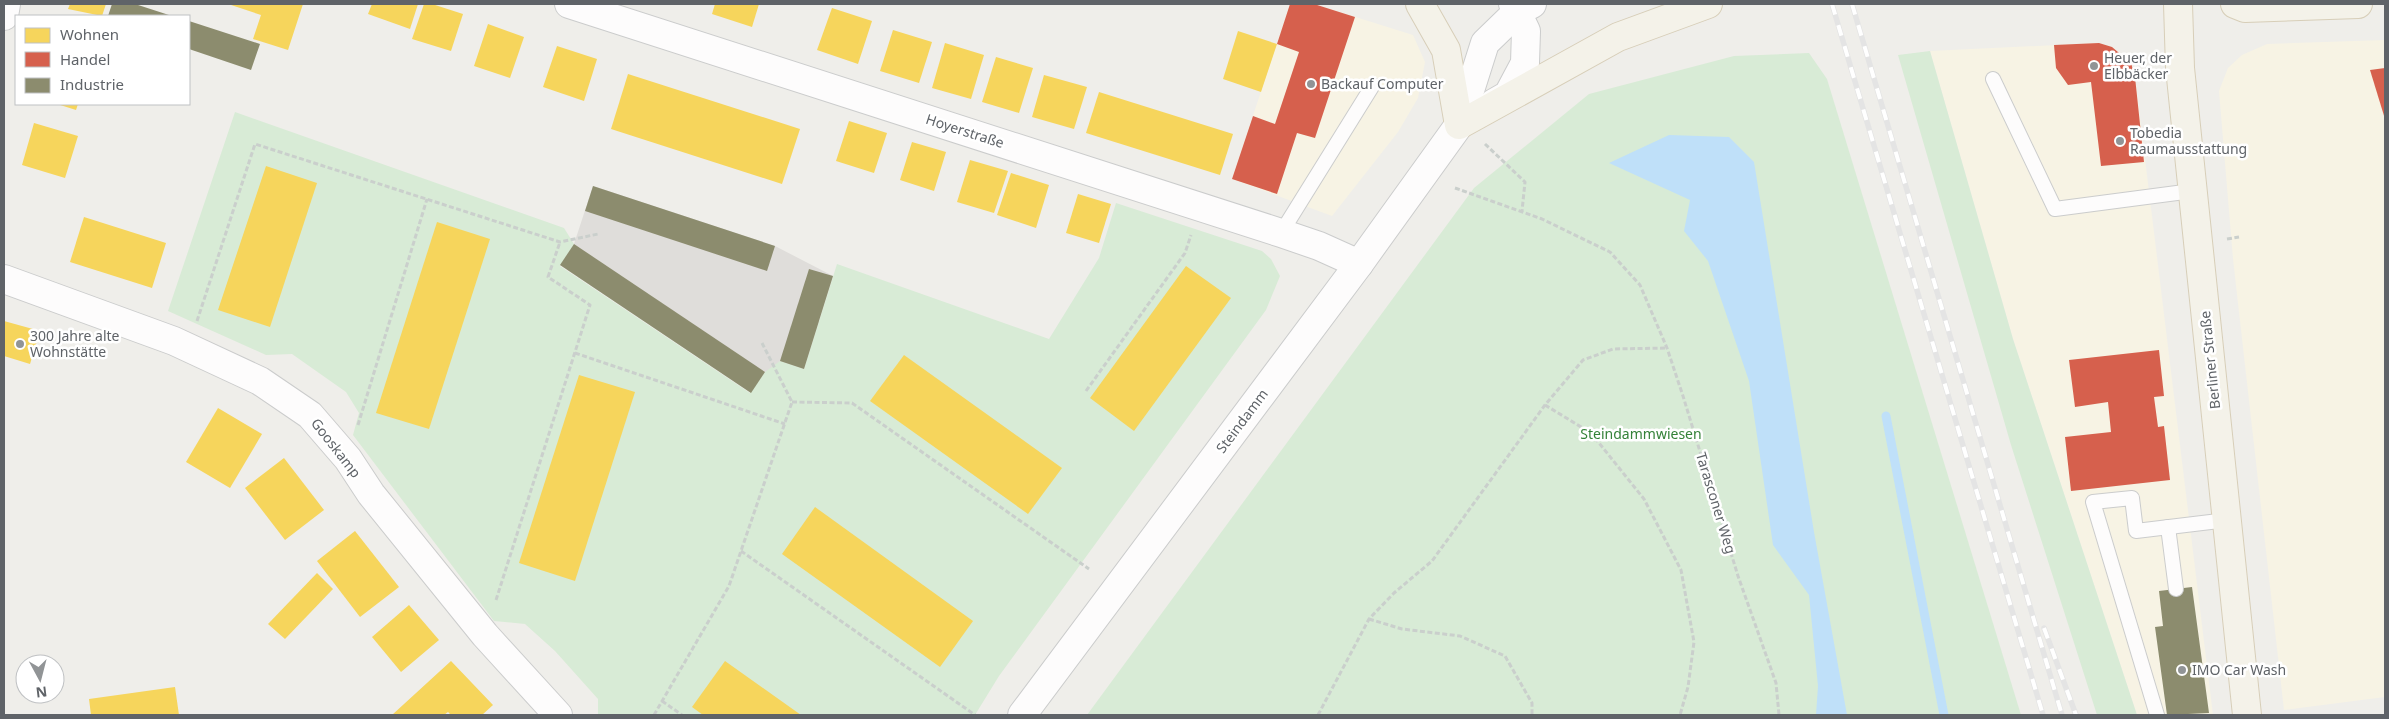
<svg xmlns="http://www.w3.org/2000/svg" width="2389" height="719" font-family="'Noto Sans',sans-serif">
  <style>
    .commercial { fill: #f7f3e4 }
    .industrial { fill: #dfddda }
    .green { fill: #d8ebd6 }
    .water { fill: #bfe0f9 }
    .homes { fill: #f6d55c }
    .shops { fill: #d6604d }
    .industry { fill: #8c8c6e }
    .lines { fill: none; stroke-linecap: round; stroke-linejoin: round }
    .stream { stroke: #bfe0f9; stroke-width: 9 }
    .service-casing { stroke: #cbcccc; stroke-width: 16 }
    .minor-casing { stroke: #cbcccc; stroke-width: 30 }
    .tertiary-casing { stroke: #cbcccc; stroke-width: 30 }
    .primary-casing { stroke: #d7ceb8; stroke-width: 30 }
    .path { stroke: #cacfcc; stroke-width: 3; stroke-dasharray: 5 2.5; stroke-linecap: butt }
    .service { stroke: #fdfcfc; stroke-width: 14 }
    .minor { stroke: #fdfcfc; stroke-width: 28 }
    .tertiary { stroke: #fdfcfc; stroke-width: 28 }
    .primary { stroke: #f4f2e9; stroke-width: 28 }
    .rail-casing { stroke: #e4e4e4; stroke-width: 5.5 }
    .rail { stroke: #fff; stroke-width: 4; stroke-dasharray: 11; stroke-linecap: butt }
    .poi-dot { fill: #919496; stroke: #fff; stroke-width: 2 }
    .labels { text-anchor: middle; stroke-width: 5; stroke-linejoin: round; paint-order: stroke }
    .poi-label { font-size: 14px; fill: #5f6368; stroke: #fff; text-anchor: start }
    .street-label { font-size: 14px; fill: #5f6368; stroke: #fff }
    .park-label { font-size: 14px; fill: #348238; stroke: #fff }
  </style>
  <rect width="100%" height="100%" fill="#efeeea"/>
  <g class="commercial">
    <polygon points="1290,4 1314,4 1413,35 1425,62 1418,98 1398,132 1332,216 1232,179"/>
    <polygon points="2385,40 2385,697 2284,710 2233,259 2219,91 2228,68 2242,55 2267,44"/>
    <polygon points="2099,43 2112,47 2122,54 2131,63 2135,77 2213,715 2137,715 2013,339 1930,51"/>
  </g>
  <polygon class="industrial" points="593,186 775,246 833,276 804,369 765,372 751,393 560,265 574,244"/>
  <g class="green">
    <polygon points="1930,51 2013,339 2137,715 2097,715 2011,445 1898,55"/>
    <polygon points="1809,53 1827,79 2021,715 1087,715 1474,188 1589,94 1734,56"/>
    <polygon points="235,112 564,228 574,244 560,266 750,393 765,372 780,361 804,369 837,264 1049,339 1099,258 1116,203 1262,251 1271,259 1280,276 1266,310 999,676 975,715 598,715 598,699 555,651 525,624 494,621 353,435 359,413 346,392 292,354 266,355 168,311"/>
  </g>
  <polygon class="water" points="1669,135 1729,137 1754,162 1814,532 1847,715 1816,715 1818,686 1809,595 1773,545 1749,381 1708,261 1684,231 1690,200 1609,163"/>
  <g class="homes">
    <polygon points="70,4 106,4 102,16 68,9"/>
    <polygon points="228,4 303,4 288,50 253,39 261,15"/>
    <polygon points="372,4 418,4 410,29 368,14"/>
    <polygon points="424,4 432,4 463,14 451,51 412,39"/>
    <polygon points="715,4 759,4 752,27 712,14"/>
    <polygon points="832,8 872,21 858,64 817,50"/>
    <polygon points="488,24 524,37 510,78 474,66"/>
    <polygon points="893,30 932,42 919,83 880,71"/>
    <polygon points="1238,31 1277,44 1261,92 1223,79"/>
    <polygon points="945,43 984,55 971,99 932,88"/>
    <polygon points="557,46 597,59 584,101 543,87"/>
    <polygon points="996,57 1033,68 1019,113 982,102"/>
    <polygon points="628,74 800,129 782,184 611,129"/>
    <polygon points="1044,75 1087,87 1074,129 1032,117"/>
    <polygon points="1099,92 1233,134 1220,175 1086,133"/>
    <polygon points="57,104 78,104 76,110"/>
    <polygon points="849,121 887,133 874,173 836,161"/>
    <polygon points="34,123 78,136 65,178 22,165"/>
    <polygon points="912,142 946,152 934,191 900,180"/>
    <polygon points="970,160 1008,171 994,213 957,202"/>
    <polygon points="266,166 317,183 270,327 218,310"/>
    <polygon points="1011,173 1049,185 1036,228 997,215"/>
    <polygon points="1078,194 1111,204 1099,243 1066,233"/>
    <polygon points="84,217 166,243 152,288 70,262"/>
    <polygon points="437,222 490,239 429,429 376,413"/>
    <polygon points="1186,266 1231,298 1134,431 1090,398"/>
    <polygon points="4,321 40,331 30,364 4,356"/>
    <polygon points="904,355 1062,468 1028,514 870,401"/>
    <polygon points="579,375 635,392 575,581 519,563"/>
    <polygon points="218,408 262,434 230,488 186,462"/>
    <polygon points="284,458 324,510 285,540 245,488"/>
    <polygon points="815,507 973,621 940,667 782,554"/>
    <polygon points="355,531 399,587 360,617 317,561"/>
    <polygon points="317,573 333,589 285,639 268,624"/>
    <polygon points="409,605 439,640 401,672 372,637"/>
    <polygon points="451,661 493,705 482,715 451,715 448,712 444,715 392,715"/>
    <polygon points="725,661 801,715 703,715 692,707"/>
    <polygon points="175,687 179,715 91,715 89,699"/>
  </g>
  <g class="shops">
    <polygon points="1290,4 1314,4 1355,17 1315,138 1297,133 1277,194 1232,179 1253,116 1275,124 1299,52 1277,44"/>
    <polygon points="2099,43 2112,47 2131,63 2135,77 2144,162 2101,166 2091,82 2068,85 2056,68 2054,45"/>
    <polygon points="2385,68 2385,119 2370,70"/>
    <polygon points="2159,350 2164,396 2154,397 2158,427 2164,426 2170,480 2071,491 2065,437 2111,432 2108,402 2075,407 2069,360"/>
  </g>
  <g class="industry">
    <polygon points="112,4 135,4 172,16 108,16"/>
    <polygon points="189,21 260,44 251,70 189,49"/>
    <polygon points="593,186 775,246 767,271 585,211"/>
    <polygon points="574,244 765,372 751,393 560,265"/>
    <polygon points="809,269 833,276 804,369 780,361"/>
    <polygon points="2192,587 2209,713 2167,715 2155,627 2163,626 2159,591"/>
  </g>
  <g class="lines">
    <polyline class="stream" points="1886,416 1944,715"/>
    <defs>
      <g id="service">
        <polyline points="1993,79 2055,209 2192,191"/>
        <polyline points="1281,233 1373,85"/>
        <polyline points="2168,527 2176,589"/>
        <polyline points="2157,715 2093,502 2132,498 2136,531 2227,520"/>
      </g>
      <g id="minor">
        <polyline points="569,4 1281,233 1319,246 1359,264"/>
        <polyline points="4,16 6,4"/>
        <polyline points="4,279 174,341 260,381 310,415 348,459 371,494 485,635 558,715"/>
      </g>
      <g id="tertiary">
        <polyline points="1494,103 1508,95 1525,63 1526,31 1513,4"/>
        <polyline points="1022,715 1359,264 1459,125 1485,43 1518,11 1532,4"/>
      </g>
      <g id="primary">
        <polyline points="1420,4 1446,50 1459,125 1618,37 1708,4"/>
        <polyline points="2178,4 2180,68 2247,715"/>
        <polyline points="2235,4 2245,8 2358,4"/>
      </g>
    </defs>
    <use href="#service" class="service-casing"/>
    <use href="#minor" class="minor-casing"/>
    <use href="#tertiary" class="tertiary-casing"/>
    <use href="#primary" class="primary-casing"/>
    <g class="path">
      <polyline points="1485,144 1525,182 1522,211"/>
      <polyline points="1455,188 1542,219 1610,252 1640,285 1667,348 1683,396 1738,576 1776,683 1779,715"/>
      <polyline points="2227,239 2239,237"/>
      <polyline points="197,321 255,144 560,242 598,234"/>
      <polyline points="575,353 785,424"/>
      <polyline points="1086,391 1185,253 1191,235"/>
      <polyline points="792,402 852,403 1089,569"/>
      <polyline points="1545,405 1591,433 1644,499 1681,570 1694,642 1688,687 1680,715"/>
      <polyline points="358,425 427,199"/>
      <polyline points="741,551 975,715"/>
      <polyline points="496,600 590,305 548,277 560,242"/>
      <polyline points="1369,619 1402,629 1460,636 1505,656 1532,703 1532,715"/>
      <polyline points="662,701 682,715"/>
      <polyline points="654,715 729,586 792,402 762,343"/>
      <polyline points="1318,715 1369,619 1394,593 1432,561 1545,405 1583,360 1613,349 1667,348"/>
    </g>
    <use href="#service" class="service"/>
    <use href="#minor" class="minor"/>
    <use href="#tertiary" class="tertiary"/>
    <use href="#primary" class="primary"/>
    <defs>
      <g id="rail">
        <polyline points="1832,4 2043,715"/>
        <polyline points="1852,4 2062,715"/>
        <polyline points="2044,628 2076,715"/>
      </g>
    </defs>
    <use href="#rail" class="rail-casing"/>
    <use href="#rail" class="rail"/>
  </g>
  <g class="poi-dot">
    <circle cx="2094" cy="66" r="5"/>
    <circle cx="1311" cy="84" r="5"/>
    <circle cx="2120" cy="141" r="5"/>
    <circle cx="20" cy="344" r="5"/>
    <circle cx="2182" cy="670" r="5"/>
  </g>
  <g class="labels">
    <g class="poi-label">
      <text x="2104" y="63">Heuer, der<tspan x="2104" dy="16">Elbbäcker</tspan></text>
      <text x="1321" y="89">Backauf Computer</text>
      <text x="2130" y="138">Tobedia<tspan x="2130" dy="16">Raumausstattung</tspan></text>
      <text x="30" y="341">300 Jahre alte<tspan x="30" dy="16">Wohnstätte</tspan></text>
      <text x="2192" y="675">IMO Car Wash</text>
    </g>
    <g class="street-label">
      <text transform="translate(965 131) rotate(18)" y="5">Hoyerstraße</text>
      <text transform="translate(2210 360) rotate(-96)" y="5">Berliner Straße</text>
      <text transform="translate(1242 421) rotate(-53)" y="5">Steindamm</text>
      <text transform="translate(336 448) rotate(52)" y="5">Gooskamp</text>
      <text transform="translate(1716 503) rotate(73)" y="5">Tarasconer Weg</text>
    </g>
    <g class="park-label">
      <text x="1641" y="439">Steindammwiesen</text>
    </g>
  </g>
  <rect width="2389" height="719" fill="none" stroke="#5f6368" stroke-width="10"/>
  <rect x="15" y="15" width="175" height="90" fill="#ffffff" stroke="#bfc1c3"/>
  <rect x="25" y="28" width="25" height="15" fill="#f6d55c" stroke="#bfc1c3"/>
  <text x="60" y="40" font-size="15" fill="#5f6368">Wohnen</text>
  <rect x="25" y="52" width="25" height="15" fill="#d6604d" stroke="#bfc1c3"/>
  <text x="60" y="65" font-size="15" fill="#5f6368">Handel</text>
  <rect x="25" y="78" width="25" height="15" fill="#8c8c6e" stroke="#bfc1c3"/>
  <text x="60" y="90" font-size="15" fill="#5f6368">Industrie</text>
  <g transform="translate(40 679) rotate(173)"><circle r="24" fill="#ffffff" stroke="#bfc1c3"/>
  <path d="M0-4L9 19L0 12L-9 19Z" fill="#919496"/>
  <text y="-8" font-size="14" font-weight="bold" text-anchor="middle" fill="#5f6368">N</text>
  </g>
</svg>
